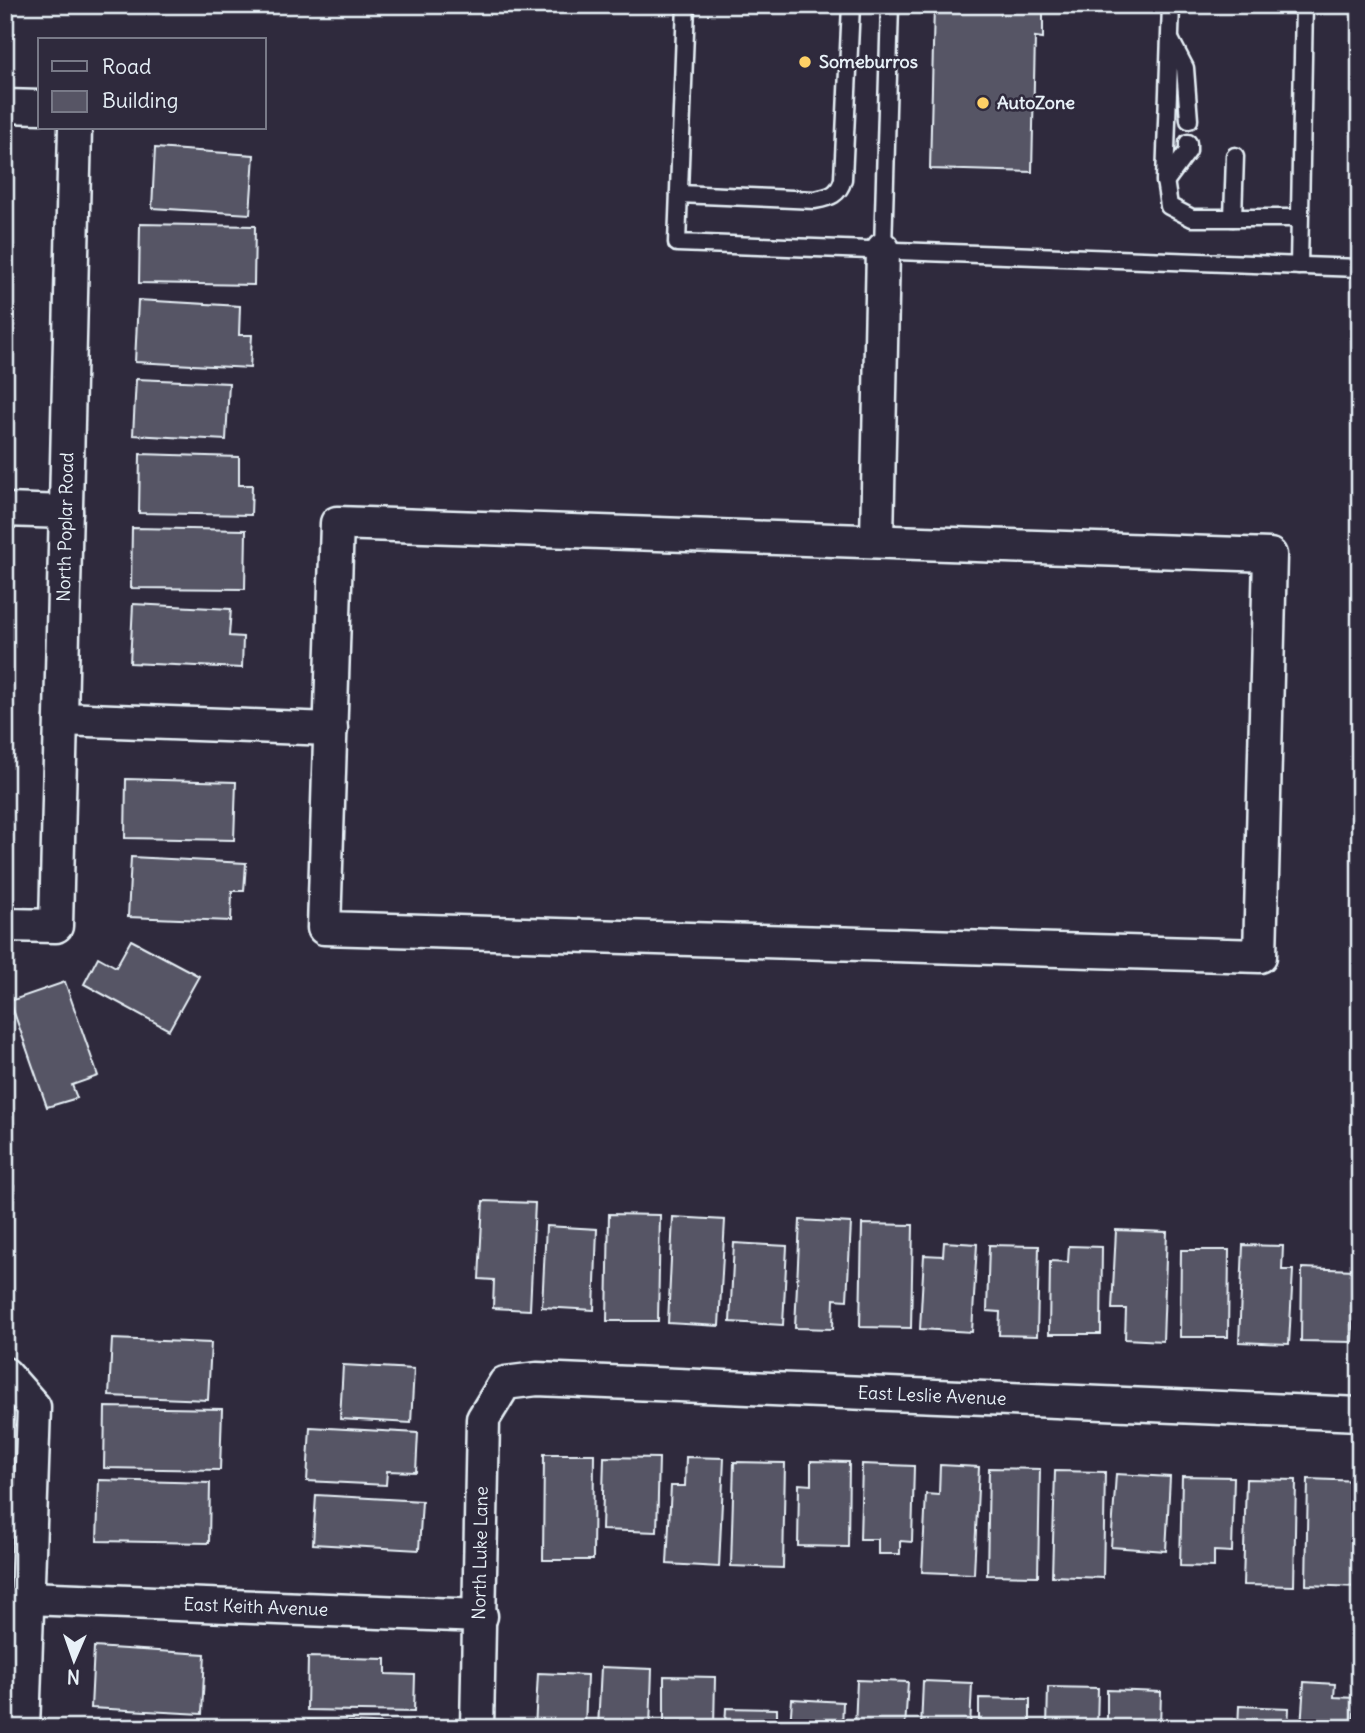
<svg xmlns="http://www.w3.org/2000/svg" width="1365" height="1733" font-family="Delius,sans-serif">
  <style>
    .building { fill: #575565; stroke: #e8f1f8; stroke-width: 2 }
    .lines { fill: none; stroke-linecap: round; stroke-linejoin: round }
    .service-casing { stroke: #e8f1f8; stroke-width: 21 }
    .minor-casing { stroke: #e8f1f8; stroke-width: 37 }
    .service { stroke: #2f2a3d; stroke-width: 16 }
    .minor { stroke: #2f2a3d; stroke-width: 32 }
    .poi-dot { fill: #ffd166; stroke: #2f2a3d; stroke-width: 2.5 }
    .labels { text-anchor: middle; stroke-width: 5; stroke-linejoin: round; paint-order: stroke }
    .poi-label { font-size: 18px; font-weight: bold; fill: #e8f1f8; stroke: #2f2a3d; text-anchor: start }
    .street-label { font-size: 18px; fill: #e8f1f8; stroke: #2f2a3d }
  </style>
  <rect width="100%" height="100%" fill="#2f2a3d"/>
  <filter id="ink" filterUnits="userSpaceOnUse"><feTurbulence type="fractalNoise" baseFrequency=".0143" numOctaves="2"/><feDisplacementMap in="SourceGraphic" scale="14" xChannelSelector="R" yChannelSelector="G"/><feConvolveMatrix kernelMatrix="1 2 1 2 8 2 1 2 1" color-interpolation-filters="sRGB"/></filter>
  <g filter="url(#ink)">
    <g class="building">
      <polygon points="934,5 1043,5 1043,38 1035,37 1032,172 930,169"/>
      <polygon points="155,148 254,155 250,214 152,208"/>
      <polygon points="140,224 255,226 254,285 139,283"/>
      <polygon points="138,300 240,306 239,335 252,335 250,368 135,362"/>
      <polygon points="136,379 229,383 226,440 133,435"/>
      <polygon points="140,454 239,457 239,485 252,485 251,515 139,513"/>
      <polygon points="132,528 246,530 245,589 131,588"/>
      <polygon points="133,604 231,609 229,636 243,637 242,668 130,663"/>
      <polygon points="126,779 236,782 234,840 125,838"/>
      <polygon points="131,857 246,863 244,891 232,891 231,921 128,917"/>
      <polygon points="131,940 199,976 169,1030 84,984 98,957 116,967"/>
      <polygon points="65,982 98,1076 72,1085 77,1098 47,1107 10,1001"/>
      <polygon points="5,1185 14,1186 8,1291 5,1291"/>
      <polygon points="483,1201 535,1203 530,1310 493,1308 494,1280 479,1279"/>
      <polygon points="609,1214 660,1215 658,1321 607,1321"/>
      <polygon points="673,1217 725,1220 719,1326 668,1323"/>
      <polygon points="800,1220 851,1223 847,1300 834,1299 833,1329 795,1328"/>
      <polygon points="862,1224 913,1225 911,1328 860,1327"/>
      <polygon points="546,1226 597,1229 594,1310 542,1307"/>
      <polygon points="1116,1230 1167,1232 1163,1341 1125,1339 1126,1309 1112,1309"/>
      <polygon points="944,1242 977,1244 972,1332 920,1329 924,1255 943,1256"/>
      <polygon points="734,1243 787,1246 783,1325 730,1322"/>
      <polygon points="989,1245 1039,1246 1037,1336 999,1335 1000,1312 987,1311"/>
      <polygon points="1243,1245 1283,1246 1282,1270 1293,1270 1289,1344 1239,1342"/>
      <polygon points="1069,1246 1102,1247 1101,1334 1049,1334 1050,1261 1068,1262"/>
      <polygon points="1181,1250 1229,1250 1228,1337 1180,1337"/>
      <polygon points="1302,1268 1355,1270 1352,1342 1301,1341"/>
      <polygon points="112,1339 211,1343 208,1400 109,1396"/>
      <polygon points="343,1365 414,1369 411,1423 340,1419"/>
      <polygon points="105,1407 222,1409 220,1470 104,1468"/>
      <polygon points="310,1427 418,1433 416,1472 387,1471 386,1485 307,1481"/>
      <polygon points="544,1454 594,1454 593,1560 543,1560"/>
      <polygon points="604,1457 659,1458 657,1532 602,1530"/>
      <polygon points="686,1457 724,1458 719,1567 667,1564 671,1486 685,1486"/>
      <polygon points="811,1461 849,1462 848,1547 798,1546 799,1484 811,1485"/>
      <polygon points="734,1462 785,1463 783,1568 731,1566"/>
      <polygon points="862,1464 914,1466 912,1542 900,1541 900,1554 878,1554 878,1539 860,1539"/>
      <polygon points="940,1465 979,1467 974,1574 922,1572 926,1494 939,1495"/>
      <polygon points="989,1468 1040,1469 1038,1576 987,1575"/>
      <polygon points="1055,1471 1105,1472 1103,1578 1052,1576"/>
      <polygon points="1116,1474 1170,1477 1166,1551 1111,1547"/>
      <polygon points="1182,1476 1234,1477 1232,1552 1214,1551 1214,1567 1180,1566"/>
      <polygon points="1246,1479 1296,1480 1294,1586 1243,1585"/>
      <polygon points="1308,1479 1360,1481 1359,1587 1306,1585"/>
      <polygon points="99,1480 210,1483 209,1543 97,1541"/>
      <polygon points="316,1495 422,1501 419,1550 313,1544"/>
      <polygon points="94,1647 205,1654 202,1714 91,1708"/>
      <polygon points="308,1657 386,1659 386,1674 415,1675 414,1712 307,1710"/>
      <polygon points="601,1667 652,1669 650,1728 598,1728"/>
      <polygon points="538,1673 587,1675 585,1728 535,1728"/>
      <polygon points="664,1676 715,1677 714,1728 664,1728"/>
      <polygon points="857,1680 908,1682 905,1728 855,1728"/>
      <polygon points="923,1681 972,1683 970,1728 921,1728"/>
      <polygon points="1304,1682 1335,1684 1334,1697 1355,1698 1353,1728 1301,1728"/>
      <polygon points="1048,1687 1098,1688 1097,1728 1047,1728"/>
      <polygon points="1107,1690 1161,1692 1160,1728 1107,1728"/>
      <polygon points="979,1698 1030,1699 1030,1728 979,1728"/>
      <polygon points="792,1699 843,1702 842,1728 790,1728"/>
      <polygon points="1239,1706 1289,1708 1288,1728 1238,1728"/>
      <polygon points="726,1708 777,1709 777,1728 725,1728"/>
      <polygon points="124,1720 193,1724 193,1728 123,1728"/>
      <polygon points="308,1720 413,1725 412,1728 307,1728"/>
      <polygon points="1175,1723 1226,1725 1226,1728 1174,1728"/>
    </g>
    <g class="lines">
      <defs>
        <g id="service">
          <polyline points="686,5 677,243 1360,268"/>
          <polyline points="1171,5 1165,180 1169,206 1192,218 1299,218"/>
          <polyline points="1171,41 1185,68 1189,120"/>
          <polyline points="1165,182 1188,151 1188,143"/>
          <path d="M679 194 815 200C830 197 839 195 843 179L851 5"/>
          <polyline points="1233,218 1235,156"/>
          <polyline points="883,249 890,5"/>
          <polyline points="1299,266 1304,5"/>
        </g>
        <g id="minor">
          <polyline points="5,106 40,107"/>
          <polyline points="5,510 66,512"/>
          <polygon points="337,523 1270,555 1260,956 324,928"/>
          <polyline points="877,539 883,249"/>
          <polyline points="61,719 331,729"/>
          <path id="s1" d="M5 925 56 926 75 128"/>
          <polyline points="5,1374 34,1407 23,1728"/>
          <path id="s2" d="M28 1598 481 1616"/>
          <path id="s3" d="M477 1728 483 1419 505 1383 537 1379 1360 1414"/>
        </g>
      </defs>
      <use href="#service" class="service-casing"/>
      <use href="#minor" class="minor-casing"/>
      <use href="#service" class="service"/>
      <use href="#minor" class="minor"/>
    </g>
  </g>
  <g class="poi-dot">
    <circle cx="805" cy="62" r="7"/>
    <circle cx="983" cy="103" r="7"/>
  </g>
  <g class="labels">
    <g class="poi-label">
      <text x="819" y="68">Someburros</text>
      <text x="997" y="109">AutoZone</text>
    </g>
    <g class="street-label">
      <text dy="6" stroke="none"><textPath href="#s1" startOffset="450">North Poplar Road</textPath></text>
      <text dy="6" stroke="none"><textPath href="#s3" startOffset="779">East Leslie Avenue</textPath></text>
      <text dy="6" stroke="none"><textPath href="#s3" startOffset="175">North Luke Lane</textPath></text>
      <text dy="6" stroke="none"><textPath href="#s2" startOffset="228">East Keith Avenue</textPath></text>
    </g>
  </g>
  <rect width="1365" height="1733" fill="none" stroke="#2f2a3d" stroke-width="28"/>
  <rect x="14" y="14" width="1337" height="1705" fill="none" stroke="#e8f1f8" stroke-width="2.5" filter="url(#ink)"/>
  <rect x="38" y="38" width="228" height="91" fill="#2f2a3d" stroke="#797a88" stroke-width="2"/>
  <rect x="52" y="61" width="35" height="10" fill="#2f2a3d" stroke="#797a88" stroke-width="2"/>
  <text x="102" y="74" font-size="21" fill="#e8f1f8">Road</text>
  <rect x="52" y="91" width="35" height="21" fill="#575565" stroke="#797a88" stroke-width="2"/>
  <text x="102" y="108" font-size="21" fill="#e8f1f8">Building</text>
  <g transform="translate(74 1660) rotate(182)" stroke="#2f2a3d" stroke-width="5" paint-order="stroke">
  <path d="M0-5L12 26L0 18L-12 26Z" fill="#e8f1f8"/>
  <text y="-10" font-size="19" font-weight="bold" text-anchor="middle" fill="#e8f1f8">N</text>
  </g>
</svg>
